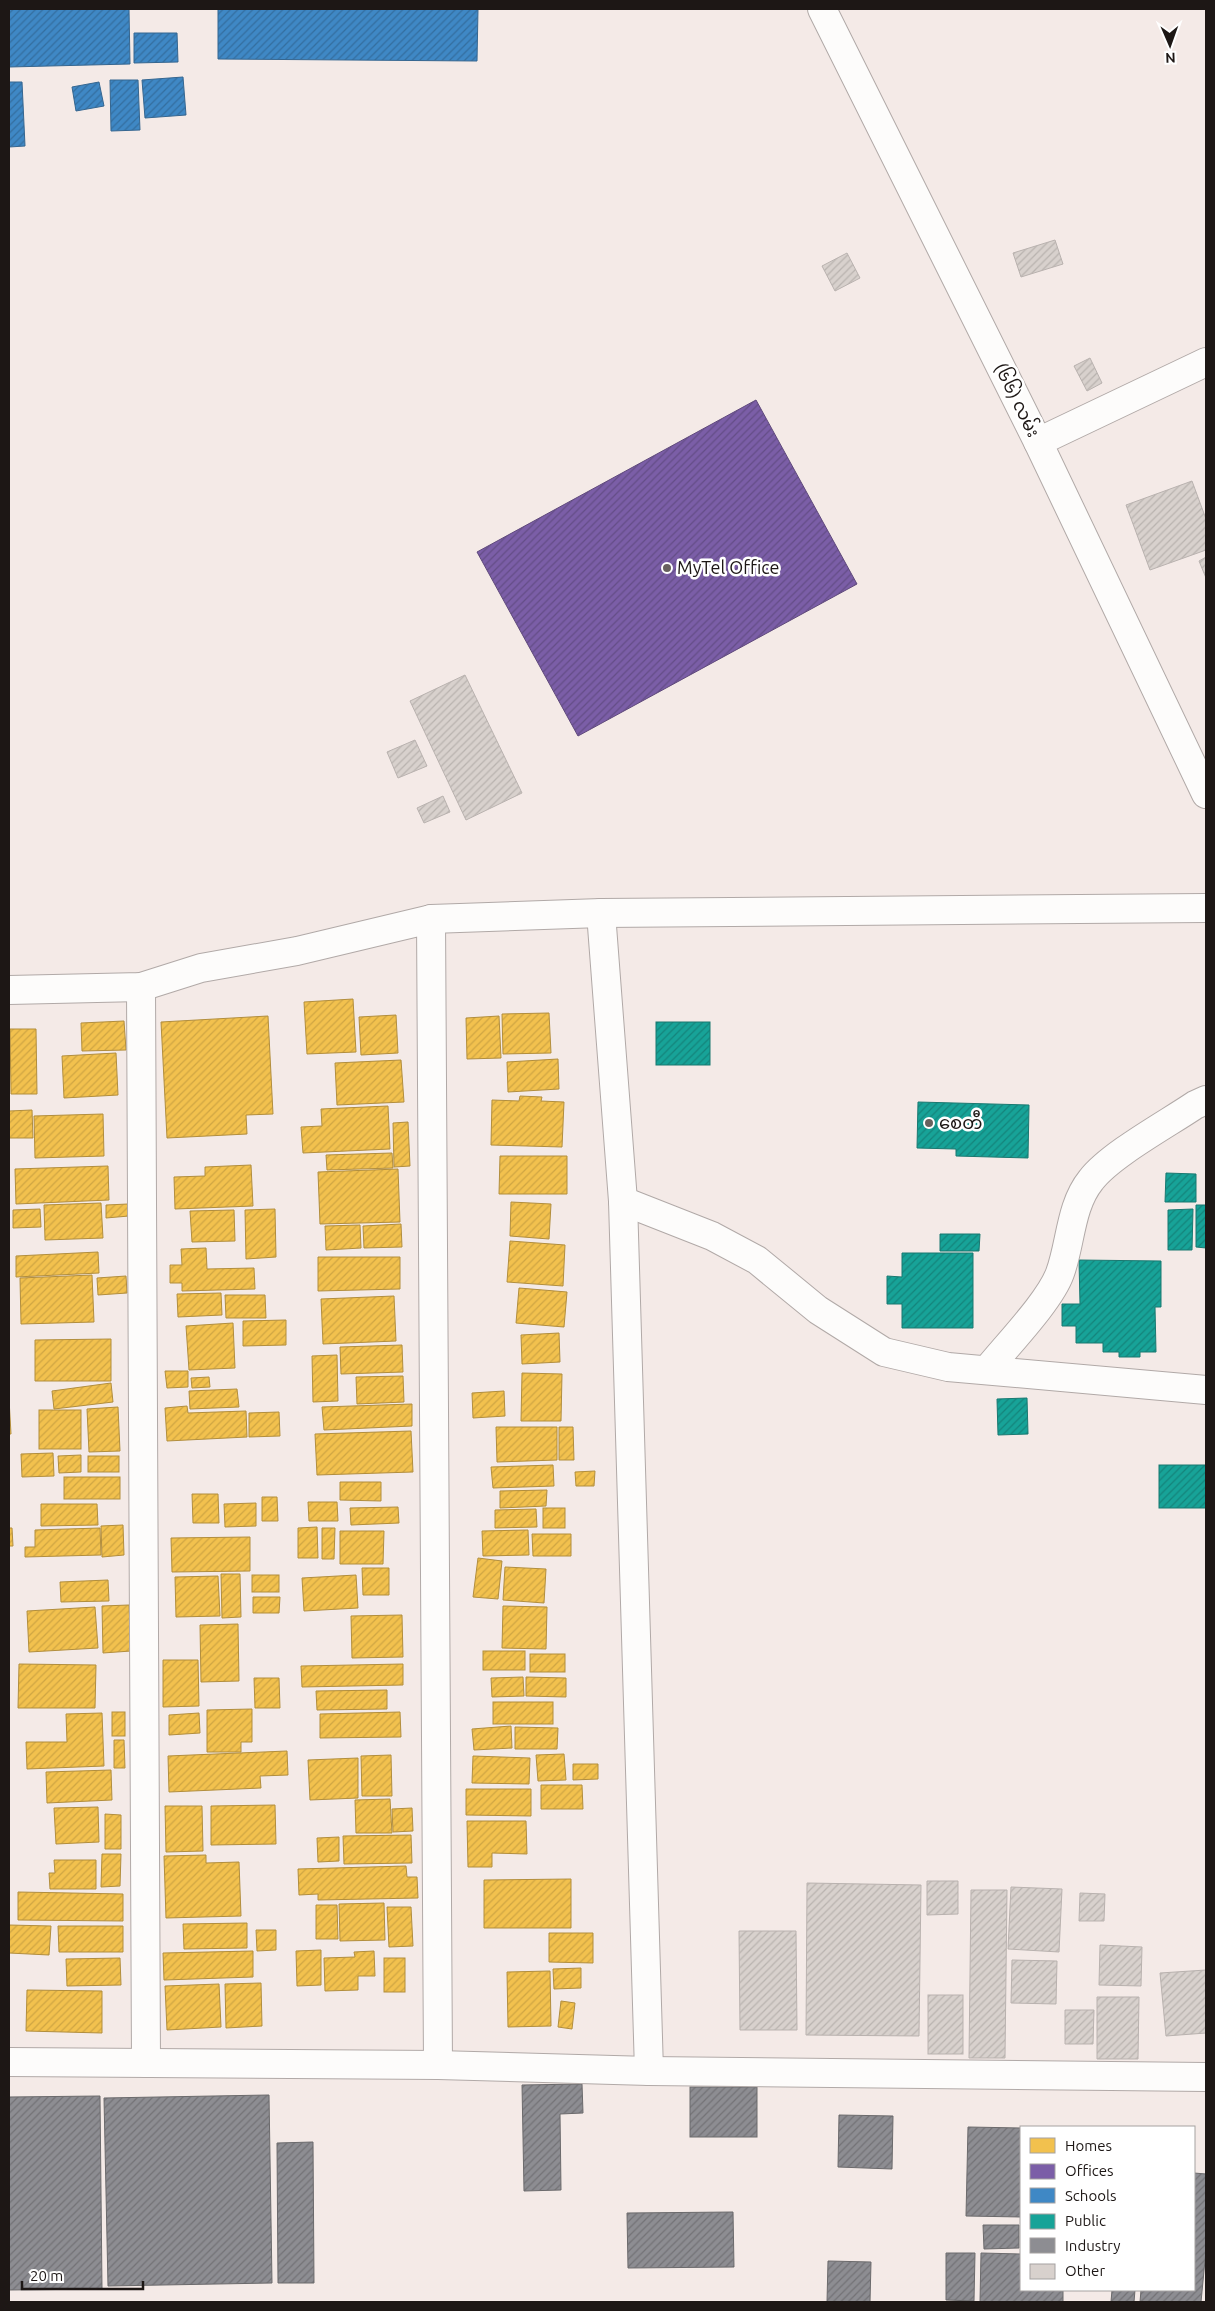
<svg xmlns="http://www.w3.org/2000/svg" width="1215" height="2311" font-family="Ubuntu,'Noto Sans Myanmar',sans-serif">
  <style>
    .homes { fill: url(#homes-hatch); stroke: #b28e3d }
    .offices { fill: url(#offices-hatch); stroke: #5f497b }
    .schools { fill: url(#schools-hatch); stroke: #356690 }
    .public { fill: url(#public-hatch); stroke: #197971 }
    .industry { fill: url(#industry-hatch); stroke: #6b6a6c }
    .building { fill: url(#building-hatch); stroke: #b9b2af }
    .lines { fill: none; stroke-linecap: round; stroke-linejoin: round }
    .street-casing { stroke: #b1a9a7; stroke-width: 30 }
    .secondary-casing { stroke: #b1a9a7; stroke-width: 30 }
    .street { stroke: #fdfcfb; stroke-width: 28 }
    .secondary { stroke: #fdfcfb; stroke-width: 28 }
    .poi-dot { fill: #68615e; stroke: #fff; stroke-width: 2 }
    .labels { text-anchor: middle; stroke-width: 5; stroke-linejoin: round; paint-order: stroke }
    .street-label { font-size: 18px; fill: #1d1715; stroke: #fff }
    .poi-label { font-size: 18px; fill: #1d1715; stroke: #fff; text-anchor: start }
  </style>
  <defs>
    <pattern id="homes-hatch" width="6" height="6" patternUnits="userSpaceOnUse" patternTransform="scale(1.25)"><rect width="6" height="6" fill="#f2c14e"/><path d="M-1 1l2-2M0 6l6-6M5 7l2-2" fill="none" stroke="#cfa543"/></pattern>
    <pattern id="offices-hatch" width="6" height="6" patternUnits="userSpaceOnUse" patternTransform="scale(1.25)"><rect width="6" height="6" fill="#7b5ea7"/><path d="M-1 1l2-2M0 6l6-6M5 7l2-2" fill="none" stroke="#644d87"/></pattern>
    <pattern id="schools-hatch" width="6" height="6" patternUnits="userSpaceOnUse" patternTransform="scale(1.25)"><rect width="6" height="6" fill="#3f88c5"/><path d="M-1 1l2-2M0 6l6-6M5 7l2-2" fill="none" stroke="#346e9f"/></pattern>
    <pattern id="public-hatch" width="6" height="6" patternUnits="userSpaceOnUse" patternTransform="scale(1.25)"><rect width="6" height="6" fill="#17a398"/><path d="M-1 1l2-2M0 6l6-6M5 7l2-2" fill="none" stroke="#14847b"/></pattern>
    <pattern id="industry-hatch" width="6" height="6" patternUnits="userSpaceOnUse" patternTransform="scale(1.25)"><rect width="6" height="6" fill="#8d8d92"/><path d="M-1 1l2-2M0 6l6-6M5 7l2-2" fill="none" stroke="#737276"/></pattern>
    <pattern id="building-hatch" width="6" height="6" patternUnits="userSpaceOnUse" patternTransform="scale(1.25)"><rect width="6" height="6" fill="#d8d1cd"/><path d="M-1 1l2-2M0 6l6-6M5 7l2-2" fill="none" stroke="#b9b3af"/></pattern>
  </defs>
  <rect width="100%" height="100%" fill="#f4eae7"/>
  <g class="homes">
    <polygon points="353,999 356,1052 307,1054 304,1002"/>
    <polygon points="549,1013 551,1053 503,1054 502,1014"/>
    <polygon points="396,1015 398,1053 361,1055 359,1017"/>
    <polygon points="268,1016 273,1114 246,1115 247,1134 167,1138 161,1022"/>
    <polygon points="499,1016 501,1058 467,1059 466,1018"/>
    <polygon points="124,1021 126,1050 82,1051 81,1023"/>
    <polygon points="10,1029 36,1029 37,1094 11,1094"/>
    <polygon points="116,1053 118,1095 64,1098 62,1056"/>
    <polygon points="558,1059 559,1089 508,1092 507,1062"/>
    <polygon points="401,1060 404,1102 337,1105 335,1063"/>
    <polygon points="520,1096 542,1097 541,1101 564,1102 562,1147 491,1145 492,1100 519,1101"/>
    <polygon points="388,1106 390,1149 303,1153 301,1127 322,1126 321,1109"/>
    <polygon points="32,1110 33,1138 9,1138 9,1111"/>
    <polygon points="103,1114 104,1156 35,1158 34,1116"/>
    <polygon points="408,1122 410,1166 394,1167 393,1123"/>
    <polygon points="392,1153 393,1168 327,1170 326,1155"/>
    <polygon points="500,1156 567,1156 567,1194 499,1194"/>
    <polygon points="251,1165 253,1206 175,1209 174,1177 205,1176 205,1167"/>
    <polygon points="108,1166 109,1200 16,1204 15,1169"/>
    <polygon points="398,1169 400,1222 320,1224 318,1172"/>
    <polygon points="511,1202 551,1204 549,1239 510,1236"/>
    <polygon points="101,1203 103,1238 45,1240 44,1205"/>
    <polygon points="128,1204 129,1216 106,1218 106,1205"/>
    <polygon points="40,1209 41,1227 13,1228 13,1210"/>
    <polygon points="275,1209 276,1257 246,1259 245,1210"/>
    <polygon points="234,1210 235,1241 192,1242 190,1211"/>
    <polygon points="401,1224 402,1247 364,1248 363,1226"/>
    <polygon points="360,1225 361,1248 326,1250 325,1226"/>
    <polygon points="510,1241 565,1245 563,1286 507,1282"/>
    <polygon points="206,1248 207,1269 254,1268 255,1289 182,1291 182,1283 170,1283 170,1265 182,1265 181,1249"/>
    <polygon points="98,1252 99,1273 16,1277 16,1256"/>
    <polygon points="318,1257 400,1257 400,1289 318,1291"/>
    <polygon points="92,1275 94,1322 21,1324 20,1278"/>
    <polygon points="126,1276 127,1293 98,1295 97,1278"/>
    <polygon points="519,1288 567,1292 564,1327 516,1323"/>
    <polygon points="221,1293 222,1315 178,1317 177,1294"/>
    <polygon points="225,1295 265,1295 266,1318 226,1318"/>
    <polygon points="394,1296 396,1341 323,1344 321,1299"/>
    <polygon points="286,1320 286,1345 243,1346 243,1321"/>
    <polygon points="233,1323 235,1368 189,1370 186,1326"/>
    <polygon points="559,1333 560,1362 522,1364 521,1335"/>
    <polygon points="111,1339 111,1381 35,1381 35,1340"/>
    <polygon points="402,1345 403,1372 341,1374 340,1347"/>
    <polygon points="337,1355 338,1401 313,1402 312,1356"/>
    <polygon points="165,1371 188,1371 188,1387 167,1388"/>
    <polygon points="522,1373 562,1374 561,1421 521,1421"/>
    <polygon points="403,1376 404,1402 357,1404 356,1377"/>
    <polygon points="209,1377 210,1387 192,1388 191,1378"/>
    <polygon points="111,1383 113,1402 54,1409 52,1391"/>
    <polygon points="237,1389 239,1407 190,1409 189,1391"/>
    <polygon points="504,1391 505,1416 473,1418 472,1393"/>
    <polygon points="9,1399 11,1434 9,1434"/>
    <polygon points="412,1404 412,1426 324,1430 322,1407"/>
    <polygon points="187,1406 188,1413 246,1411 247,1437 167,1441 165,1408"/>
    <polygon points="118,1407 120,1451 89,1452 87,1409"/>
    <rect x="39" y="1410" width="42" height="39"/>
    <polygon points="279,1412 280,1436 249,1437 249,1413"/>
    <polygon points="496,1427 557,1427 557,1460 497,1462"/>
    <polygon points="559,1427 573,1427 574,1460 559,1460"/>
    <polygon points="411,1431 413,1472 317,1475 315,1434"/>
    <polygon points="53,1453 54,1476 22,1477 21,1454"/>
    <polygon points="81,1455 81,1472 59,1473 58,1456"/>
    <rect x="88" y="1456" width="31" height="16"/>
    <polygon points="553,1465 554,1486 493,1488 491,1467"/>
    <polygon points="595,1471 594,1486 576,1486 575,1472"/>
    <rect x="64" y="1477" width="56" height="22"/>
    <polygon points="340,1482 381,1482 381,1501 340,1500"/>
    <polygon points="547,1490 546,1506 500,1508 500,1491"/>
    <polygon points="192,1494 218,1494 219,1523 193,1523"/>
    <polygon points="262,1497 277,1497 278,1521 262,1521"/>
    <polygon points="308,1502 337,1502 338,1521 309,1521"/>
    <polygon points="256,1503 256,1526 225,1527 224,1504"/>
    <polygon points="41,1504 97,1504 98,1525 41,1526"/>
    <polygon points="398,1507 399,1523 351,1525 350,1508"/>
    <rect x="543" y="1508" width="22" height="20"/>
    <polygon points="536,1509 537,1527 495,1528 495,1510"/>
    <polygon points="123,1525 124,1555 102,1557 101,1526"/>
    <polygon points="317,1527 318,1558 298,1558 298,1528"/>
    <polygon points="9,1528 12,1528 13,1546 9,1546"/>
    <polygon points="100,1528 101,1555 25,1557 25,1547 35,1547 35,1530"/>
    <polygon points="322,1528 335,1528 334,1559 322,1559"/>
    <polygon points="528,1530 529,1555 483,1556 482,1531"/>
    <polygon points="340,1531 384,1531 383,1564 340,1564"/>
    <polygon points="532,1534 571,1534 571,1556 533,1556"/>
    <polygon points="250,1537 250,1571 172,1572 171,1538"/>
    <polygon points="478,1558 502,1561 498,1599 473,1597"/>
    <polygon points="505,1567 546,1569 544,1603 503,1600"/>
    <polygon points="362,1568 389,1568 389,1595 363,1595"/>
    <polygon points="221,1574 240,1574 241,1617 222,1618"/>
    <rect x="252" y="1575" width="27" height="17"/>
    <polygon points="356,1575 358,1608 304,1611 302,1578"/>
    <polygon points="218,1576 220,1616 176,1617 175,1577"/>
    <polygon points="108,1580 109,1601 61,1602 60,1582"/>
    <polygon points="253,1597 280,1597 279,1613 253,1613"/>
    <polygon points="129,1605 131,1651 103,1653 102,1606"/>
    <polygon points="503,1606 547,1607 546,1649 502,1648"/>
    <polygon points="95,1607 98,1648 29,1652 27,1611"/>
    <polygon points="402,1615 403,1657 352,1658 351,1616"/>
    <polygon points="238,1624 239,1681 201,1682 200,1625"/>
    <rect x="483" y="1651" width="42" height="19"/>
    <rect x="530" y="1654" width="35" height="18"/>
    <polygon points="163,1660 198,1660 199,1706 163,1707"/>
    <polygon points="19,1664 96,1665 95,1708 18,1708"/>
    <polygon points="403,1664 403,1685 302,1687 301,1666"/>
    <polygon points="523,1677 524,1696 492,1697 491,1678"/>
    <polygon points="526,1677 566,1678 566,1697 526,1696"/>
    <polygon points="254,1678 279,1678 280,1708 255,1708"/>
    <polygon points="387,1690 387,1709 317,1710 316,1691"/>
    <rect x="493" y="1702" width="60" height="22"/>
    <polygon points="252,1709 252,1742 241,1742 241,1752 207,1752 207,1710"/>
    <rect x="112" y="1712" width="13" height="24"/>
    <polygon points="400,1712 401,1737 320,1738 320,1714"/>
    <polygon points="102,1713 104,1766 27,1769 26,1742 67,1742 66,1714"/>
    <polygon points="199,1713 200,1733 169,1735 169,1715"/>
    <polygon points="511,1726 512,1748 474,1750 472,1729"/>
    <polygon points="515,1727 558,1728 557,1749 515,1749"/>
    <polygon points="114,1740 124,1740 125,1768 114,1768"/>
    <polygon points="287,1751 288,1775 260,1776 261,1788 169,1792 168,1756"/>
    <polygon points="564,1754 566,1780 538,1781 536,1755"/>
    <polygon points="391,1755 392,1796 362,1796 361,1756"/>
    <polygon points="473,1756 530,1758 529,1784 472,1783"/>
    <polygon points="358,1758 358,1798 310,1800 308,1760"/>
    <polygon points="573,1764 598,1764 598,1779 573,1780"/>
    <polygon points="111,1770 112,1800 47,1803 46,1772"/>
    <polygon points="541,1785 582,1785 583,1809 541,1809"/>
    <polygon points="466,1789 531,1789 531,1816 466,1815"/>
    <polygon points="390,1799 392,1833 356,1833 355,1800"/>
    <polygon points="275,1805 276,1844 211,1845 211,1806"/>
    <polygon points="165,1806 202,1806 203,1851 166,1852"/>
    <polygon points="98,1807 99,1842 56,1844 54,1808"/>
    <polygon points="412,1808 413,1831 393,1832 392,1809"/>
    <polygon points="105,1814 121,1815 121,1849 105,1849"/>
    <polygon points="467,1821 526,1821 527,1854 492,1853 492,1867 468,1867"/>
    <polygon points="411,1835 412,1863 344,1864 343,1836"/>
    <polygon points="339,1837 339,1861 318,1862 317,1838"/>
    <polygon points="102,1854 121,1854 120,1886 101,1887"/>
    <polygon points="206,1855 206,1863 239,1862 241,1916 166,1918 164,1856"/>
    <polygon points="54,1860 96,1860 96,1889 50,1889 49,1873 55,1873"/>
    <polygon points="406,1866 407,1877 417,1877 418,1898 318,1900 318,1894 299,1895 298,1869"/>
    <polygon points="571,1879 571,1928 484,1928 484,1880"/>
    <polygon points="18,1892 123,1894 123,1921 18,1920"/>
    <polygon points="384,1903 385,1940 340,1941 339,1904"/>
    <polygon points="316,1905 337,1905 338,1939 316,1939"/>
    <polygon points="387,1907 411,1907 413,1946 389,1947"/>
    <polygon points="247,1923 247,1948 184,1949 183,1924"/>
    <polygon points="9,1925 51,1926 49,1955 9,1953"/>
    <polygon points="58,1926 123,1926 123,1952 59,1952"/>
    <polygon points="256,1930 276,1930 276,1950 257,1951"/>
    <polygon points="549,1933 593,1933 593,1963 549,1962"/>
    <polygon points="321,1950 321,1985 297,1986 296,1951"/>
    <polygon points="253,1951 253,1977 164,1980 163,1953"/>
    <polygon points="374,1951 375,1976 358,1976 358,1990 325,1991 324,1958 355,1957 354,1952"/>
    <polygon points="120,1958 121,1985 67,1986 66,1959"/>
    <rect x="384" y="1958" width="21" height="34"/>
    <polygon points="581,1968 581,1988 554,1989 553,1969"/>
    <polygon points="550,1971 551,2026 508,2027 507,1972"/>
    <polygon points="261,1983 262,2026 226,2028 225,1984"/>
    <polygon points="219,1984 221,2027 167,2030 165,1986"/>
    <polygon points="27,1990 102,1991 102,2033 26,2031"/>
    <polygon points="561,2001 575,2003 572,2029 558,2027"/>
  </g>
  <polygon class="offices" points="756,400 857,584 578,736 477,552"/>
  <g class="schools">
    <polygon points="9,9 129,9 130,64 9,67"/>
    <polygon points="218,9 478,9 477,61 218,59"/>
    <polygon points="134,33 177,33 178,62 134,63"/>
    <polygon points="183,77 186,115 145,118 142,80"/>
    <polygon points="110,80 138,80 140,130 111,131"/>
    <polygon points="9,82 22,82 25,146 9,147"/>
    <polygon points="99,82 104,106 76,111 72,87"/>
  </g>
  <g class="public">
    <rect x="656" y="1022" width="54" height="43"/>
    <polygon points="918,1102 1029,1105 1028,1158 956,1156 956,1149 917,1148"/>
    <polygon points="1166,1173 1196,1174 1196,1202 1165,1202"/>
    <polygon points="1196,1205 1206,1205 1206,1248 1196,1247"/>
    <polygon points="1193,1209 1192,1250 1168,1250 1168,1210"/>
    <polygon points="940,1234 980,1234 979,1251 940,1251"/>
    <polygon points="902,1253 973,1253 973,1328 902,1328 902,1304 887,1304 887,1276 902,1277"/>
    <polygon points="1079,1260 1161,1261 1161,1307 1155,1307 1156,1352 1140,1352 1140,1357 1119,1357 1119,1352 1103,1352 1103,1343 1076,1343 1076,1326 1062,1326 1062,1304 1080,1304"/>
    <polygon points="1027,1398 1028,1434 998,1435 997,1399"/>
    <rect x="1159" y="1465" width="47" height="43"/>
  </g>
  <g class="industry">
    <polygon points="582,2084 583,2113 560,2114 561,2190 524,2191 522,2085"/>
    <rect x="690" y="2087" width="67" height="50"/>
    <polygon points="269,2095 272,2283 108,2286 104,2098"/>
    <polygon points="100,2096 102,2289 9,2290 9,2097"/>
    <polygon points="839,2115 893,2116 892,2169 838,2167"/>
    <polygon points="968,2127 1021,2128 1021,2217 966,2216"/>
    <polygon points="313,2142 314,2283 278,2283 277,2143"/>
    <polygon points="1194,2173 1206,2174 1206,2250 1201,2302 1140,2302 1141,2290 1194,2290"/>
    <polygon points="733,2212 734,2267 628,2268 627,2213"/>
    <polygon points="983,2225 1019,2225 1019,2248 984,2249"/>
    <polygon points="946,2253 975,2253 974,2301 946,2300"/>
    <polygon points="981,2253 1021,2254 1021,2290 1063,2290 1063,2302 980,2302"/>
    <polygon points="828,2261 871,2262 870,2302 827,2302"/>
    <polygon points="1112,2290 1135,2290 1134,2302 1111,2302"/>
  </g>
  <g class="building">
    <polygon points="1055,240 1063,264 1021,277 1013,253"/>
    <polygon points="847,253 860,278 835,291 822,266"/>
    <polygon points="1090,358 1102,383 1087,391 1074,366"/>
    <polygon points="1192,481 1206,519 1206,550 1150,570 1126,505"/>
    <polygon points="1206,557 1206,578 1199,561"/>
    <polygon points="465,675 522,793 466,820 410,701"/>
    <polygon points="415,740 427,766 398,778 387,752"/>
    <polygon points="443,796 450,812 424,823 417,808"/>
    <polygon points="927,1881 958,1881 958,1914 927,1915"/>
    <polygon points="807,1883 921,1885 919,2036 806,2035"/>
    <polygon points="1011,1887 1062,1889 1059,1952 1008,1949"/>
    <polygon points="971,1890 1007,1890 1005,2058 969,2058"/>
    <polygon points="1080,1893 1105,1894 1104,1921 1079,1921"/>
    <polygon points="739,1931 796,1931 797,2030 740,2030"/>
    <polygon points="1100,1945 1142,1947 1141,1986 1099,1985"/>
    <polygon points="1012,1960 1057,1961 1056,2004 1011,2003"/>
    <polygon points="1206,1970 1206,2033 1166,2036 1160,1973"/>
    <rect x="928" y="1995" width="35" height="59"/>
    <polygon points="1097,1997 1139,1997 1138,2059 1097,2059"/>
    <polygon points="1065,2010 1094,2010 1093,2044 1065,2044"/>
  </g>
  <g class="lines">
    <defs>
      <g id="street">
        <polyline points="1038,442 1206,362"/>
        <polyline points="601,913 623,1201 649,2071"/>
        <polyline points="431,919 438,2065"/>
        <polyline points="141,987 146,2063"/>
        <polyline points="9,990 141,987 201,968 297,951 431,919 601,913 1206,908"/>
        <polyline points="623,1201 712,1236 757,1260 818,1310 884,1352 948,1367 1206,1390"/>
        <path d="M987 1370C1007 1345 1050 1301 1060 1273 1071 1243 1070 1206 1091 1180 1110 1155 1167 1124 1195 1105L1206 1100"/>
        <polyline points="9,2062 438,2065 649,2071 1206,2077"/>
      </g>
      <polyline id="secondary" points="822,9 1038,442 1206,794"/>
    </defs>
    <use href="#street" class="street-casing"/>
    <use href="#secondary" class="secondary-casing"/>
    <use href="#street" class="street"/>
    <use href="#secondary" class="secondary"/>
  </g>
  <g class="poi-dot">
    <circle cx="667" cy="568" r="5"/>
    <circle cx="929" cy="1123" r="5"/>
  </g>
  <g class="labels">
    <g class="street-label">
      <text transform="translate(1017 400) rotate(64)" y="6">(၆၆) လမ်း</text>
    </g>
    <g class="poi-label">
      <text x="677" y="574">MyTel Office</text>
      <text x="939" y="1129">စေတီ</text>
    </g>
  </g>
  <rect width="1215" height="2311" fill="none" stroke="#1d1715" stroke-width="20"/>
  <rect x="1020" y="2126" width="175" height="165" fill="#ffffff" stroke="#a5a2a1"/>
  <rect x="1030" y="2138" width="25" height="15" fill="#f2c14e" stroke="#a5a2a1"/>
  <text x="1065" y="2151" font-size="15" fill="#1d1715">Homes</text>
  <rect x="1030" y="2164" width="25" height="15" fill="#7b5ea7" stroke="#a5a2a1"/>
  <text x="1065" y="2176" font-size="15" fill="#1d1715">Offices</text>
  <rect x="1030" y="2188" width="25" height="15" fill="#3f88c5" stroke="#a5a2a1"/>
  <text x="1065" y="2201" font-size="15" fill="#1d1715">Schools</text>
  <rect x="1030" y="2214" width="25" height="15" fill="#17a398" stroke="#a5a2a1"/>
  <text x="1065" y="2226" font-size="15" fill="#1d1715">Public</text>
  <rect x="1030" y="2238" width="25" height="15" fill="#8d8d92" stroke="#a5a2a1"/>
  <text x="1065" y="2251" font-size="15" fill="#1d1715">Industry</text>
  <rect x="1030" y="2264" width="25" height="15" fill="#d8d1cd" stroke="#a5a2a1"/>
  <text x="1065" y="2276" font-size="15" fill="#1d1715">Other</text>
  <g transform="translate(1170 45) rotate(178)" stroke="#ffffff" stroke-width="4" paint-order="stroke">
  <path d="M0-4L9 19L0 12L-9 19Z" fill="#1d1715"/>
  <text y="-8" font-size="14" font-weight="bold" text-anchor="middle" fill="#1d1715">N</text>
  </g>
  <path d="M22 2281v8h121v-8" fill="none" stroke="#1d1715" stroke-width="2.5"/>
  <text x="30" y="2281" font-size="15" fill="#1d1715" stroke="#ffffff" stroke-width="4" paint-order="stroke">20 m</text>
</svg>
